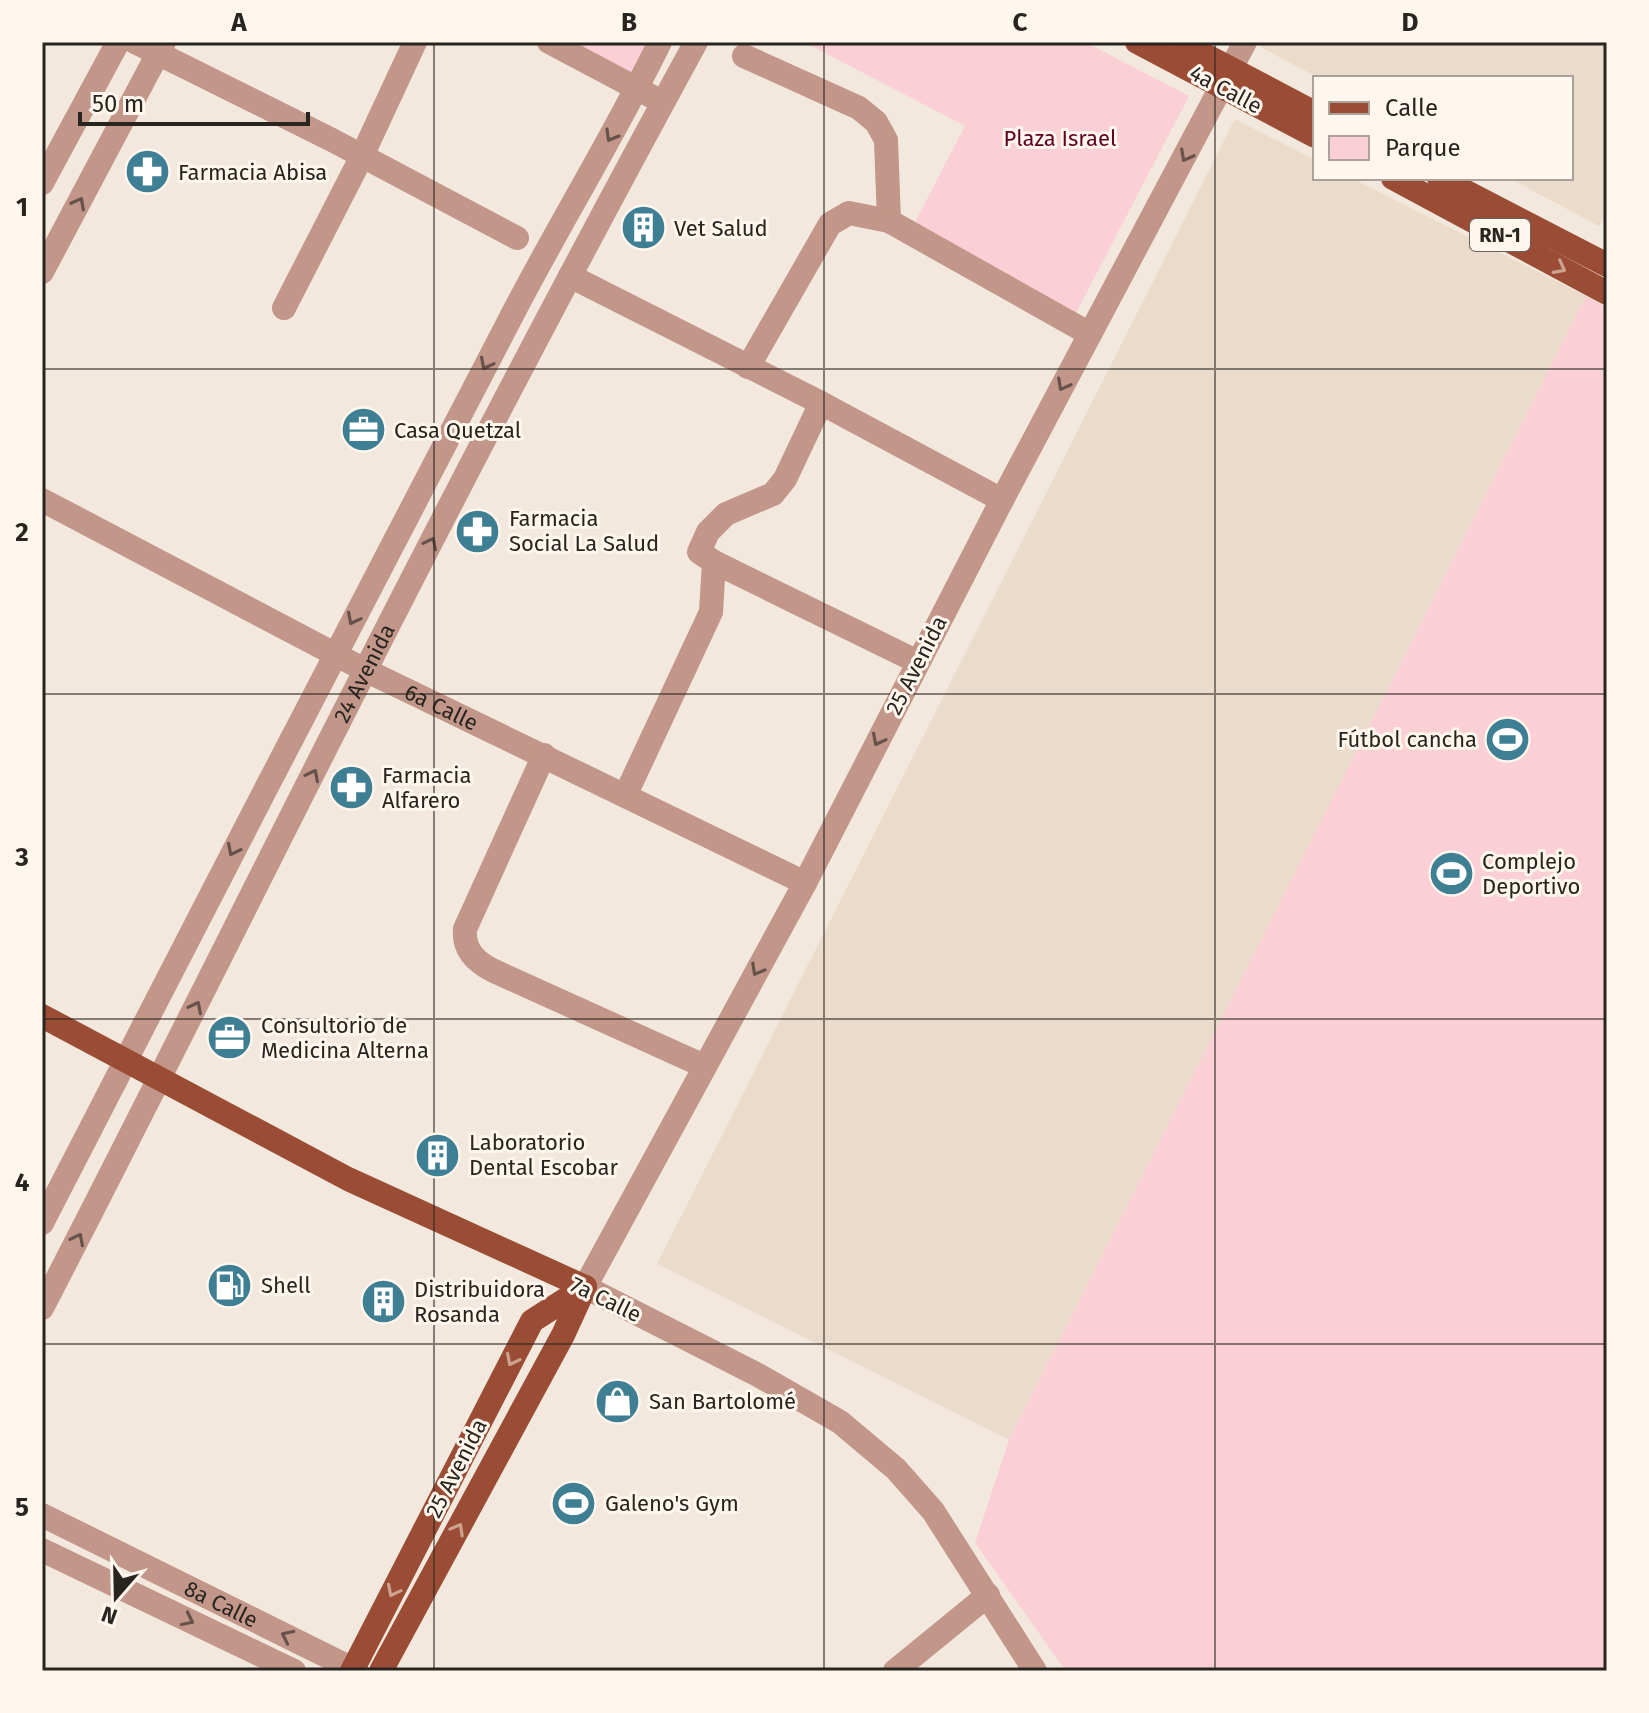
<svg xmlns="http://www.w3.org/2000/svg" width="1649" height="1713" font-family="'Fira Sans',sans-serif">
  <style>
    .built { fill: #ebdbca }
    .green { fill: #facfd5 }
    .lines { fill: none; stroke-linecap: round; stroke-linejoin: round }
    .minor { stroke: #c29688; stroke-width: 24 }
    .major { stroke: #9a4d34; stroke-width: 24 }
    .oneway { stroke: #66524a }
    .oneway2 { stroke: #cca290 }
    .grid { fill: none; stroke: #282420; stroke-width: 2; stroke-opacity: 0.55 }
    .labels { text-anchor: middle; stroke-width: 6; stroke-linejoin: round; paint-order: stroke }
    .shield { fill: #fff6ed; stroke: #68635e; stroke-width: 2 }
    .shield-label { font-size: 20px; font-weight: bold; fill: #282420 }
    .street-label { font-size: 22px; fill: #282420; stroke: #fff6ed }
    .park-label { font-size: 22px; fill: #600025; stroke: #fff6ed }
    .poi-label { font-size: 22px; fill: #282420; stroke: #fff6ed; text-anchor: start }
    .neatline { fill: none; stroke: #282420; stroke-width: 3 }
    .grid-label { font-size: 26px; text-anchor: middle; font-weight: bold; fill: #282420 }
  </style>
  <rect width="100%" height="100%" fill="#f3e8dd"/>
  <g class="built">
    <polygon points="1262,42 1607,42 1607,211 1599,226 1509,178 1571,178 1571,78 1319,78 1260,47"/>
    <polygon points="1235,119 1315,160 1315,178 1351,178 1586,296 1009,1440 657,1264"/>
  </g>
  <g class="green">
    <polygon points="556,42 656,42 634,84"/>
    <polygon points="804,42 1085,42 1189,96 1076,313 912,228 965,126"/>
    <polygon points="1586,296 1607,308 1607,1671 1066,1671 975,1543 1009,1440"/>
  </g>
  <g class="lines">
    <g class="minor">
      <polyline points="135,42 332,140 517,238"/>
      <polyline points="549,42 651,96"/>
      <polyline points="744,56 859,108 876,122 886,140 889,221 849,213 830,224 748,367"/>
      <polyline points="42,183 118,42"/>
      <polyline points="889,221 1090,334"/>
      <polyline points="42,272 164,42"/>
      <polyline points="570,276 821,403 1002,500"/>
      <polyline points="284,308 362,156 415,42"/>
      <path id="s1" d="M42 500 365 670 805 883"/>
      <polyline points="714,562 699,552 708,532 726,514 773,494 785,479 821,403"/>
      <path d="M544 755 465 929C463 950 476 962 494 971L704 1066"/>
      <polyline points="625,796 711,612 714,562 918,662"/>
      <path d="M42 1223C196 923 351 624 507 325 556 229 613 138 660 42"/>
      <path id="s2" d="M42 1308C152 1096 257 882 366 669 473 459 583 249 696 42"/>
      <path id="s3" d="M42 1515 357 1671"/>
      <polyline points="42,1550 294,1671"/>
      <polyline points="895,1671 988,1595"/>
      <polyline points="1035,1671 933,1511 896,1469 840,1422 758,1375 585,1287 805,883 1002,500 1245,42"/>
    </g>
    <g class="major">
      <polyline points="1137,42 1315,136"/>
      <polyline points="1180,42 1315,113"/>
      <polyline points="1393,178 1607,293"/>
      <polyline points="1439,178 1607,265"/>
      <polyline points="42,1016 348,1179 585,1287"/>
      <polyline points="352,1671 532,1321 585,1287"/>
      <polyline points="381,1671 563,1335 585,1287"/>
    </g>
  </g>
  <defs><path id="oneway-chevron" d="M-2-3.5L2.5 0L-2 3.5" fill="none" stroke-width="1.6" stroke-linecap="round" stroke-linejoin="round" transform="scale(2)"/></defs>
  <g class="oneway">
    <use href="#oneway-chevron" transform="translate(611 136) rotate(120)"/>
    <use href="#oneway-chevron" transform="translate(1186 156) rotate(118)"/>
    <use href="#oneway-chevron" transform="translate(79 203) rotate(-62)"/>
    <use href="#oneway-chevron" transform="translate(486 364) rotate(117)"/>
    <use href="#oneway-chevron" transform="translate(1063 385) rotate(118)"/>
    <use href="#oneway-chevron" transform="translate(431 543) rotate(-63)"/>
    <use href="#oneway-chevron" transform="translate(353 619) rotate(117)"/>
    <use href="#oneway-chevron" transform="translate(878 740) rotate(117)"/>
    <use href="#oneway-chevron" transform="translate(313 775) rotate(-63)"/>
    <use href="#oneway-chevron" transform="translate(233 850) rotate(117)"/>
    <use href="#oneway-chevron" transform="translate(757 970) rotate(119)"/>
    <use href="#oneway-chevron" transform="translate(196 1007) rotate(-63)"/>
    <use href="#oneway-chevron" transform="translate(78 1239) rotate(-63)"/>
    <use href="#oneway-chevron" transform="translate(188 1620) rotate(26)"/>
    <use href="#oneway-chevron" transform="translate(287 1636) rotate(-154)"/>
  </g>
  <g class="oneway2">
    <use href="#oneway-chevron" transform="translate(1560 268) rotate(28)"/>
    <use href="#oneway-chevron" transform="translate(512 1360) rotate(117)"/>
    <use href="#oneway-chevron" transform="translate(458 1529) rotate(-61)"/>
    <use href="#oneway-chevron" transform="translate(393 1591) rotate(117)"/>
  </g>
  <path class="grid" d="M434 42V1671M824 42V1671M1215 42V1671M42 369H1607M42 694H1607M42 1019H1607M42 1344H1607"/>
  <defs>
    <symbol id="pharmacy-disc" viewBox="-11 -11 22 22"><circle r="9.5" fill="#3f7f93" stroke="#fff6ed"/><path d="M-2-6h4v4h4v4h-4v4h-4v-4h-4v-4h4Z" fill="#fff"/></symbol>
    <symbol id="building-disc" viewBox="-11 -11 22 22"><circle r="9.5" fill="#3f7f93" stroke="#fff6ed"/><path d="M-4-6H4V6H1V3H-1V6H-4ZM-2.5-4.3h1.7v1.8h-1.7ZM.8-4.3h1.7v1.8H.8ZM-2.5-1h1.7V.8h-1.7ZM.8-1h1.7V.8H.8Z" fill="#fff"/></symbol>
    <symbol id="office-disc" viewBox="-11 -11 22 22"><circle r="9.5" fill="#3f7f93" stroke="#fff6ed"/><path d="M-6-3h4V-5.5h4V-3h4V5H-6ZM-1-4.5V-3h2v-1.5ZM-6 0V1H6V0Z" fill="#fff"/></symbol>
    <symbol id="stadium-disc" viewBox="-11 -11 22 22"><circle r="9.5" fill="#3f7f93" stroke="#fff6ed"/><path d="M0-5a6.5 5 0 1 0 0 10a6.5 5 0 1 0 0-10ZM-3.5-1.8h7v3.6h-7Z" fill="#fff"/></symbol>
    <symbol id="fuel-disc" viewBox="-11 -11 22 22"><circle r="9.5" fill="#3f7f93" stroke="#fff6ed"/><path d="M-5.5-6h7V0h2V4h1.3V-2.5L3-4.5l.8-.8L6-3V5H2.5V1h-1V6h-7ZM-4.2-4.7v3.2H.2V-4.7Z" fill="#fff"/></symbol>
    <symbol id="shop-disc" viewBox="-11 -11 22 22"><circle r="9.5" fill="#3f7f93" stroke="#fff6ed"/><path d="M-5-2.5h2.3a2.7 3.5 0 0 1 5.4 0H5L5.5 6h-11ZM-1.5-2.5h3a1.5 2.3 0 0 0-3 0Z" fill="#fff"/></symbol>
  </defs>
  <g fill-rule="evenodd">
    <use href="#pharmacy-disc" x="122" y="146" width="51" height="51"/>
    <use href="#building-disc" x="618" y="202" width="51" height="51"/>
    <use href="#office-disc" x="338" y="404" width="51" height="51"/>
    <use href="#pharmacy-disc" x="452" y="506" width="51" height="51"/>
    <use href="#stadium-disc" x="1482" y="714" width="51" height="51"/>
    <use href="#pharmacy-disc" x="326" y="762" width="51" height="51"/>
    <use href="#stadium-disc" x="1426" y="848" width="51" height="51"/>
    <use href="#office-disc" x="204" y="1012" width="51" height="51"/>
    <use href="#building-disc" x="412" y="1130" width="51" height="51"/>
    <use href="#fuel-disc" x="204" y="1260" width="51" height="51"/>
    <use href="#building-disc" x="358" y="1276" width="51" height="51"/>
    <use href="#shop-disc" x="592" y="1376" width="51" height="51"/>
    <use href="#stadium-disc" x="548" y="1478" width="51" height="51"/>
  </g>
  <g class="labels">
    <rect class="shield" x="1470" y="219" width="60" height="32" rx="6"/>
    <g class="shield-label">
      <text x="1500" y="242">RN-1</text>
    </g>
    <g class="street-label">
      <text transform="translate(1226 89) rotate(28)" y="8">4a Calle</text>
      <text transform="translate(916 665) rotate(-63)" y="8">25 Avenida</text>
      <text dy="8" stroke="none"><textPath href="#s2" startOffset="712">24 Avenida</textPath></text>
      <text dy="8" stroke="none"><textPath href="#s1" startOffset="450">6a Calle</textPath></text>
      <text transform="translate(606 1299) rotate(26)" y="8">7a Calle</text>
      <text transform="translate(456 1468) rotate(-63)" y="8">25 Avenida</text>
      <text dy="8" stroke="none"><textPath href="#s3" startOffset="200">8a Calle</textPath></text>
    </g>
    <g class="park-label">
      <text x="1060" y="146">Plaza Israel</text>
    </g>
    <g class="poi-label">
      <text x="178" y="180">Farmacia Abisa</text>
      <text x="674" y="236">Vet Salud</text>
      <text x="394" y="438">Casa Quetzal</text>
      <text x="509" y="526">Farmacia<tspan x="509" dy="25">Social La Salud</tspan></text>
      <text x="1477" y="747" text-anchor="end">Fútbol cancha</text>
      <text x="382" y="783">Farmacia<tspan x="382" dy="25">Alfarero</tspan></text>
      <text x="1482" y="869">Complejo<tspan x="1482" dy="25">Deportivo</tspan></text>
      <text x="261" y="1033">Consultorio de<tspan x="261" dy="25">Medicina Alterna</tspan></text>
      <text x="469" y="1150">Laboratorio<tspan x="469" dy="25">Dental Escobar</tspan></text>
      <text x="261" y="1293">Shell</text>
      <text x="414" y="1297">Distribuidora<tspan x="414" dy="25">Rosanda</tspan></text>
      <text x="649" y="1409">San Bartolomé</text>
      <text x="605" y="1511">Galeno's Gym</text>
    </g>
  </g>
  <rect width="1649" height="1713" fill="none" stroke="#fff6ed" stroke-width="88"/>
  <rect x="1313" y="76" width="260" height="104" fill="#fff6ed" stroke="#a9a29b" stroke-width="2"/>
  <rect x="1329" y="102" width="40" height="12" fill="#9a4d34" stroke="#a9a29b" stroke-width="2"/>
  <text x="1385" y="116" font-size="24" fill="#282420">Calle</text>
  <rect x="1329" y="136" width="40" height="24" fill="#facfd5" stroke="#a9a29b" stroke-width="2"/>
  <text x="1385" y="156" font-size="24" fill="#282420">Parque</text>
  <g transform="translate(116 1597) rotate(200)" stroke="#fff6ed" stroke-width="6" paint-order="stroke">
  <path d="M0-6L14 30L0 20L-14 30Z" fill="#282420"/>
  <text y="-12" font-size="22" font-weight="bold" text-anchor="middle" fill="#282420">N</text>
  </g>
  <path d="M80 112v12h228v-12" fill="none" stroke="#282420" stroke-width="4"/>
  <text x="92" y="112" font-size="24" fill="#282420" stroke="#fff6ed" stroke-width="6" paint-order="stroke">50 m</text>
  <rect x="44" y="44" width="1561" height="1625" class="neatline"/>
  <g class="grid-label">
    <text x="239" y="31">A</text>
    <text x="629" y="31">B</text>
    <text x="1020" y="31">C</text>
    <text x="1410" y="31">D</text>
    <text x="22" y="216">1</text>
    <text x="22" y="541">2</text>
    <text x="22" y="866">3</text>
    <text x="22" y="1191">4</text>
    <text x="22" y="1516">5</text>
  </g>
</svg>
